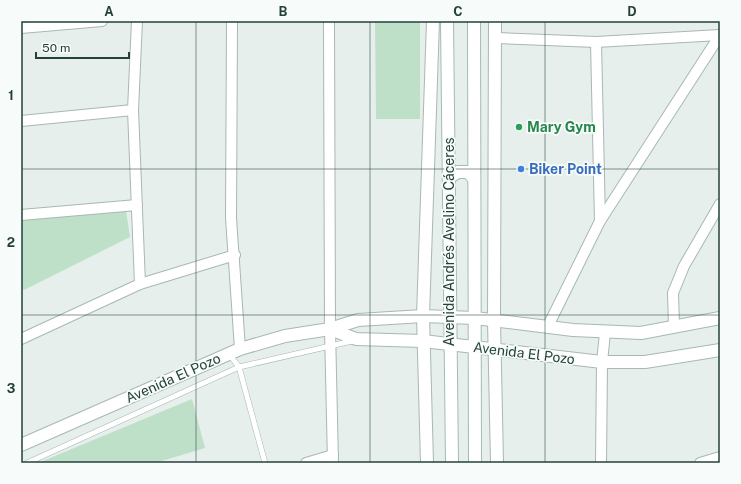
<svg xmlns="http://www.w3.org/2000/svg" width="741" height="484" font-family="'Public Sans',sans-serif">
  <style>
    .green { fill: #bfe0c8 }
    .lines { fill: none; stroke-linecap: round; stroke-linejoin: round }
    .service-casing { stroke: #a8b8b2; stroke-width: 6 }
    .minor-casing { stroke: #a8b8b2; stroke-width: 12 }
    .tertiary-casing { stroke: #a8b8b2; stroke-width: 14 }
    .secondary-casing { stroke: #a4bbb3; stroke-width: 14 }
    .service { stroke: #fff; stroke-width: 5 }
    .minor { stroke: #fff; stroke-width: 10 }
    .tertiary { stroke: #fff; stroke-width: 12 }
    .secondary { stroke: #fff; stroke-width: 12 }
    .grid { fill: none; stroke: #24423a; stroke-width: 1; stroke-opacity: 0.55 }
    .leisure-dot { fill: #2e9e5b; stroke: #f7fbf9; stroke-width: 1.5 }
    .shop-dot { fill: #3f7fe0; stroke: #f7fbf9; stroke-width: 1.5 }
    .labels { text-anchor: middle; stroke-width: 3.5; stroke-linejoin: round; paint-order: stroke }
    .leisure-label { font-size: 14px; font-weight: bold; fill: #27864d; stroke: #f7fbf9; text-anchor: start }
    .shop-label { font-size: 14px; font-weight: bold; fill: #366cbe; stroke: #f7fbf9; text-anchor: start }
    .street-label { font-size: 14px; fill: #24423a; stroke: #f7fbf9 }
    .neatline { fill: none; stroke: #24423a; stroke-width: 1.5 }
    .grid-label { font-size: 13px; text-anchor: middle; font-weight: bold; fill: #24423a }
  </style>
  <rect width="100%" height="100%" fill="#e6efeb"/>
  <g class="green">
    <polygon points="375,21 420,21 420,119 376,119"/>
    <polygon points="126,211 130,237 24,290 21,287 21,218"/>
    <polygon points="192,399 205,448 155,463 38,463"/>
  </g>
  <g class="lines">
    <defs>
      <g id="service">
        <polyline points="229,354 239,367 265,463"/>
        <polyline points="27,463 239,367 352,341"/>
      </g>
      <g id="minor">
        <polyline points="137,21 133,110 140,284"/>
        <polyline points="232,21 231,218 240,349"/>
        <polyline points="329,21 330,329 333,463"/>
        <polyline points="21,28 102,21"/>
        <polyline points="496,38 596,42 720,35"/>
        <polyline points="596,42 600,221"/>
        <polyline points="21,121 133,110"/>
        <polyline points="21,215 137,205"/>
        <polyline points="548,326 600,221 720,35"/>
        <polyline points="674,327 673,293 684,266 720,204"/>
        <polyline points="21,339 140,284 235,255"/>
        <polyline points="306,463 333,455"/>
        <polyline points="601,463 602,362 605,333"/>
        <polyline points="700,463 720,457"/>
      </g>
      <g id="tertiary">
        <polyline points="495,21 494,320 497,463"/>
        <polyline points="330,329 356,339 423,341 602,362 645,362 720,350"/>
        <polyline points="21,445 240,349 285,336 330,329 358,320 423,316 475,318 573,330 641,333 720,318"/>
        <polyline points="427,463 423,316 433,21"/>
      </g>
      <g id="secondary">
        <polyline points="447,21 452,463"/>
        <polyline points="474,21 475,463"/>
        <polyline points="450,177 458,172 468,172 474,179"/>
      </g>
    </defs>
    <use href="#service" class="service-casing"/>
    <use href="#minor" class="minor-casing"/>
    <use href="#tertiary" class="tertiary-casing"/>
    <use href="#secondary" class="secondary-casing"/>
    <use href="#service" class="service"/>
    <use href="#minor" class="minor"/>
    <use href="#tertiary" class="tertiary"/>
    <use href="#secondary" class="secondary"/>
  </g>
  <path class="grid" d="M196 21V463M370 21V463M545 21V463M21 169H720M21 315H720"/>
  <circle class="leisure-dot" cx="519" cy="127" r="4"/>
  <circle class="shop-dot" cx="521" cy="169" r="4"/>
  <g class="labels">
    <g class="leisure-label">
      <text x="527" y="132">Mary Gym</text>
    </g>
    <g class="shop-label">
      <text x="529" y="174">Biker Point</text>
    </g>
    <g class="street-label">
      <text transform="translate(449 242) rotate(-90)" y="5">Avenida Andrés Avelino Cáceres</text>
      <text transform="translate(524 353) rotate(7)" y="5">Avenida El Pozo</text>
      <text transform="translate(173 378) rotate(-24)" y="5">Avenida El Pozo</text>
    </g>
  </g>
  <rect width="741" height="484" fill="none" stroke="#f7fbf9" stroke-width="44"/>
  <path d="M36 52v6h93v-6" fill="none" stroke="#24423a" stroke-width="2"/>
  <text x="42" y="52" font-size="12" fill="#24423a" stroke="#f7fbf9" stroke-width="3" paint-order="stroke">50 m</text>
  <rect x="22" y="22" width="697" height="440" class="neatline"/>
  <g class="grid-label">
    <text x="109" y="16">A</text>
    <text x="283" y="16">B</text>
    <text x="458" y="16">C</text>
    <text x="632" y="16">D</text>
    <text x="11" y="100">1</text>
    <text x="11" y="247">2</text>
    <text x="11" y="393">3</text>
  </g>
</svg>
